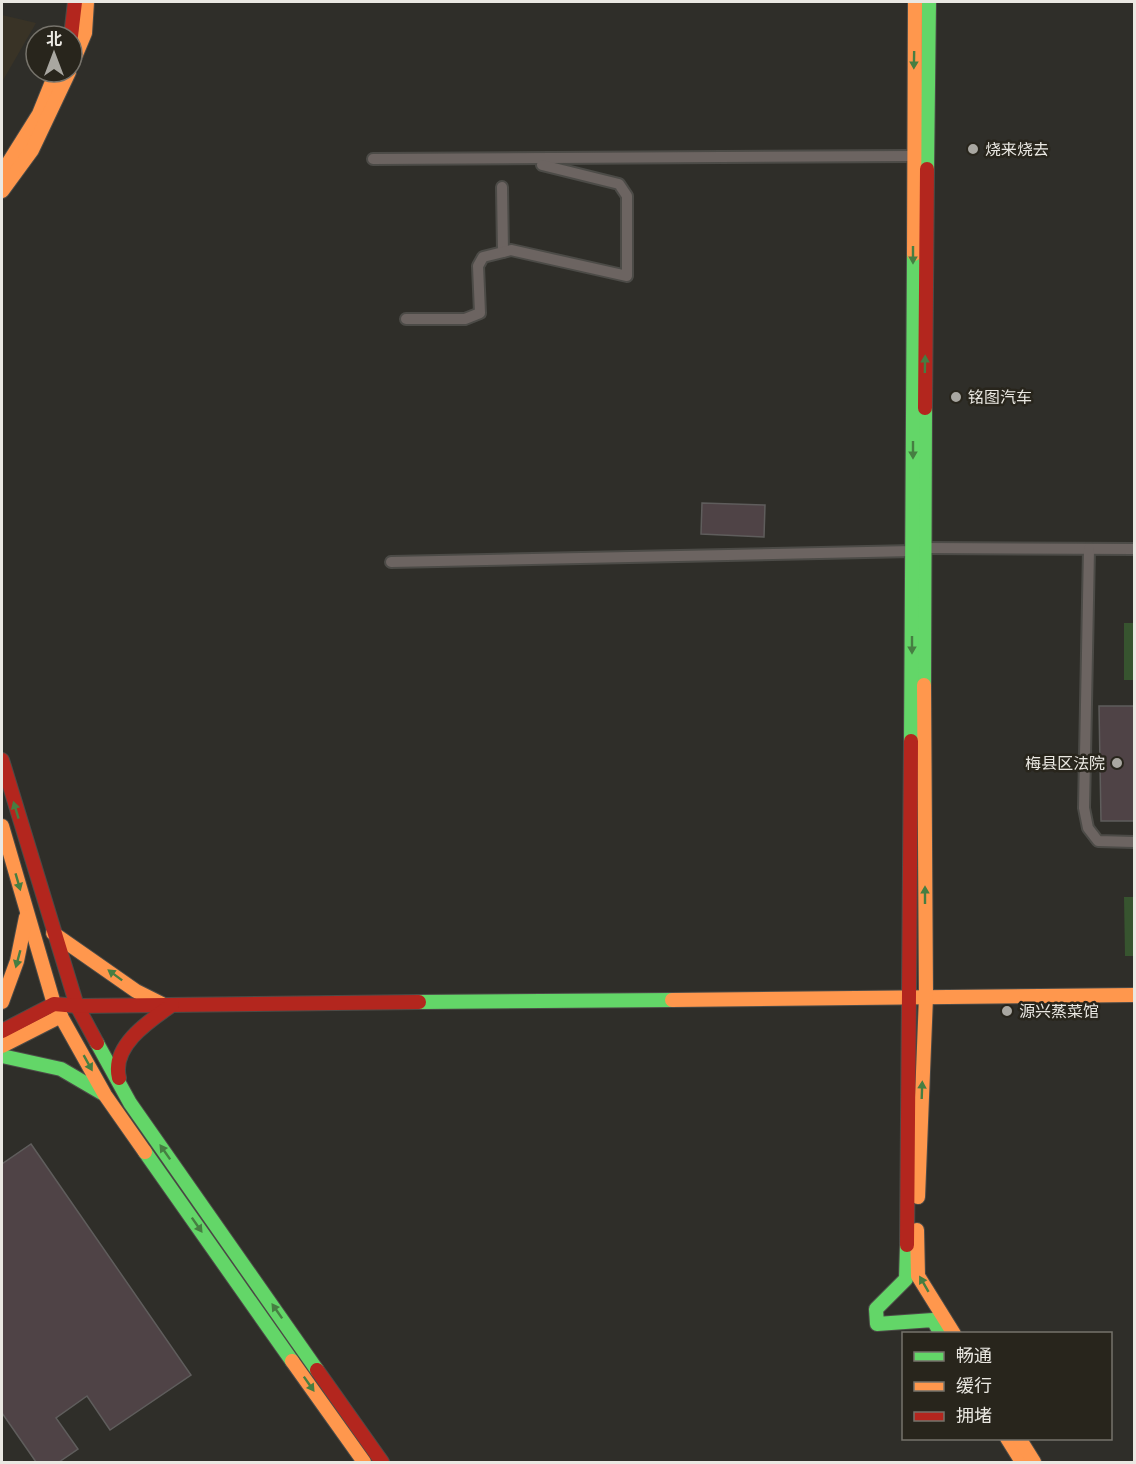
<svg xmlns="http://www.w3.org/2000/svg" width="1136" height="1464" font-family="Helvetica,'Noto Sans SC',sans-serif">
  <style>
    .built { fill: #393326 }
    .green { fill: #37542f }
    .building { fill: #4f4346; stroke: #5f5d5c; stroke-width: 1.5 }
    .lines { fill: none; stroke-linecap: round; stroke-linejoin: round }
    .street-casing { stroke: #4c4b47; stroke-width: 14 }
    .fast-casing { stroke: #4c4b47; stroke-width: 16 }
    .slow-casing { stroke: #4c4b47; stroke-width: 16 }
    .jam-casing { stroke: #4c4b47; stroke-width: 16 }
    .street { stroke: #6c6461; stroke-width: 10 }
    .fast { stroke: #63d668; stroke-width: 14 }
    .slow { stroke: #ff974d; stroke-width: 14 }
    .jam { stroke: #b3261e; stroke-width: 14 }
    .oneway { fill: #467e42 }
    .poi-dot { fill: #a9a7a1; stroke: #28251c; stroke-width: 2 }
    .labels { text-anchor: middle; stroke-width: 5; stroke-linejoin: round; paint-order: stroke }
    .poi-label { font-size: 16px; fill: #eae8e2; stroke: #28251c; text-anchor: start }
  </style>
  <rect width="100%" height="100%" fill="#2f2e29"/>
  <polygon class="built" points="2,15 36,23 2,82"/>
  <g class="green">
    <rect x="1124" y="623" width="10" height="57"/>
    <polygon points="1124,897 1134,897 1134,956 1125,956"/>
  </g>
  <g class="building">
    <polygon points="702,503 765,505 764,537 701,534"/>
    <polygon points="1099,706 1134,706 1134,821 1101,821"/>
    <polygon points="31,1144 191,1375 110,1430 87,1396 56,1418 78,1449 59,1462 36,1462 2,1413 2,1164"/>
  </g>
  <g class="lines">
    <defs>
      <g id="street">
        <polyline points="373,159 913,156"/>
        <polyline points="502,187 503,252"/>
        <polyline points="406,319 465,319 480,313 478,266 483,257 511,250 627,276 627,196 619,184 542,165"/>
        <polyline points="923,548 1134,549"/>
        <polyline points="1089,549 1084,808 1088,828 1098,841 1134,842"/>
        <polyline points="391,562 913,551"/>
      </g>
      <g id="fast">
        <polyline points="927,169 929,2"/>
        <polyline points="924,685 925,408"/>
        <polyline points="911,741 914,254"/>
        <polyline points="419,1002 672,1000"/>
        <polyline points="97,1043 130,1103 317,1370"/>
        <polyline points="2,1056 61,1069 102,1093"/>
        <polyline points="145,1152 292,1361"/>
        <polyline points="907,1245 906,1279 876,1309 877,1324 933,1320 941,1334"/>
      </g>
      <g id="slow">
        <polyline points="72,64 85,33 87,2"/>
        <polyline points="2,173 39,114 56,72"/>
        <polyline points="2,191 32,150 69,72"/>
        <polyline points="914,254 915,2"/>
        <polyline points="2,826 54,1004 105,1095 145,1152"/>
        <polyline points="53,933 136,991 162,1004"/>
        <polyline points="672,1000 1134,995"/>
        <polyline points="2,1002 17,961 26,917"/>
        <polyline points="2,1046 61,1016"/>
        <polyline points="918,1197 926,997 924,685"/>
        <polyline points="917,1230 918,1276 954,1334"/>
        <polyline points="292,1361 364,1462"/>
        <polyline points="1007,1438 1022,1462"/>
        <polyline points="1019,1438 1034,1462"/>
      </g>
      <g id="jam">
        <polyline points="71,36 75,2"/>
        <polyline points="925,408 927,169"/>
        <polyline points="2,760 77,1006 97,1043"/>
        <polyline points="2,1031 54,1004 77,1006 419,1002"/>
        <path d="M119 1078C111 1046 149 1021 172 1005"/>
        <polyline points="907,1245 911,741"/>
        <polyline points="317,1370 382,1462"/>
      </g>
    </defs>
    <use href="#street" class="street-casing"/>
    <use href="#fast" class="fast-casing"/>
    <use href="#slow" class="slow-casing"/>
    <use href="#jam" class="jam-casing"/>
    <use href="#street" class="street"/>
    <use href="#fast" class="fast"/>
    <use href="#slow" class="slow"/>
    <use href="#jam" class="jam"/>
  </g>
  <defs><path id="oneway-solid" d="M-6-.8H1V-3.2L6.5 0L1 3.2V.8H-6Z" transform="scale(1.5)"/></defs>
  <g class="oneway">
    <use href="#oneway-solid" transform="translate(914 60) rotate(91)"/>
    <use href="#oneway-solid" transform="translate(913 255) rotate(90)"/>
    <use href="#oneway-solid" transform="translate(925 364) rotate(-89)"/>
    <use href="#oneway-solid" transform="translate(913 450) rotate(90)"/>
    <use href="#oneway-solid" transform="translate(912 645) rotate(90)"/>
    <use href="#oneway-solid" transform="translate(16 810) rotate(-107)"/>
    <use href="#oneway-solid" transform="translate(18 882) rotate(74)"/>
    <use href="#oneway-solid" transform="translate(925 895) rotate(-90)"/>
    <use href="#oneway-solid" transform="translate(18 959) rotate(105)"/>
    <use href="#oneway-solid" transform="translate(115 975) rotate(-143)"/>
    <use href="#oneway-solid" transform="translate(88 1063) rotate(61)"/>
    <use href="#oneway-solid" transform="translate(922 1090) rotate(-88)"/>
    <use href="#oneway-solid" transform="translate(165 1152) rotate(-125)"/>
    <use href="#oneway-solid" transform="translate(197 1225) rotate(55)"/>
    <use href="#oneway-solid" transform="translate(924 1284) rotate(-120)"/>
    <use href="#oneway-solid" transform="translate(277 1311) rotate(-125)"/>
    <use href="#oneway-solid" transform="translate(309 1384) rotate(55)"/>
  </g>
  <g class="poi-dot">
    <circle cx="973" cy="149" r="6"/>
    <circle cx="956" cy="397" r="6"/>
    <circle cx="1117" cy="763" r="6"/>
    <circle cx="1007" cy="1011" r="6"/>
  </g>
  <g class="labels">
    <g class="poi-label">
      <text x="985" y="155">烧来烧去</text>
      <text x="968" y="403">铭图汽车</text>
      <text x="1105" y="769" text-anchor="end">梅县区法院</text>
      <text x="1019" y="1017">源兴蒸菜馆</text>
    </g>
  </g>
  <rect width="1136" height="1464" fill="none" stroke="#eae8e2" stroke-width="6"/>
  <rect x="902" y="1332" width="210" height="108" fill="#28251c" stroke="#76736b" stroke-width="1.5"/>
  <rect x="914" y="1352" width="30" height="9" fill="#63d668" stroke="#76736b" stroke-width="1.5"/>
  <text x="956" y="1362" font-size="18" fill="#eae8e2">畅通</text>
  <rect x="914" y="1382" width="30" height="9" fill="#ff974d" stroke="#76736b" stroke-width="1.5"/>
  <text x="956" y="1392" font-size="18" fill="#eae8e2">缓行</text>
  <rect x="914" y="1412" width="30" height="9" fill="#b3261e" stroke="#76736b" stroke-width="1.5"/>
  <text x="956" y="1422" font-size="18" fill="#eae8e2">拥堵</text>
  <g transform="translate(54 54)"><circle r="28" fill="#28251c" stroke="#76736b" stroke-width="1.5"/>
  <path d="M0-4.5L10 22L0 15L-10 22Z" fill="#a9a7a1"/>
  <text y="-9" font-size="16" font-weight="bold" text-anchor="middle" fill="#eae8e2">北</text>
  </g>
</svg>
